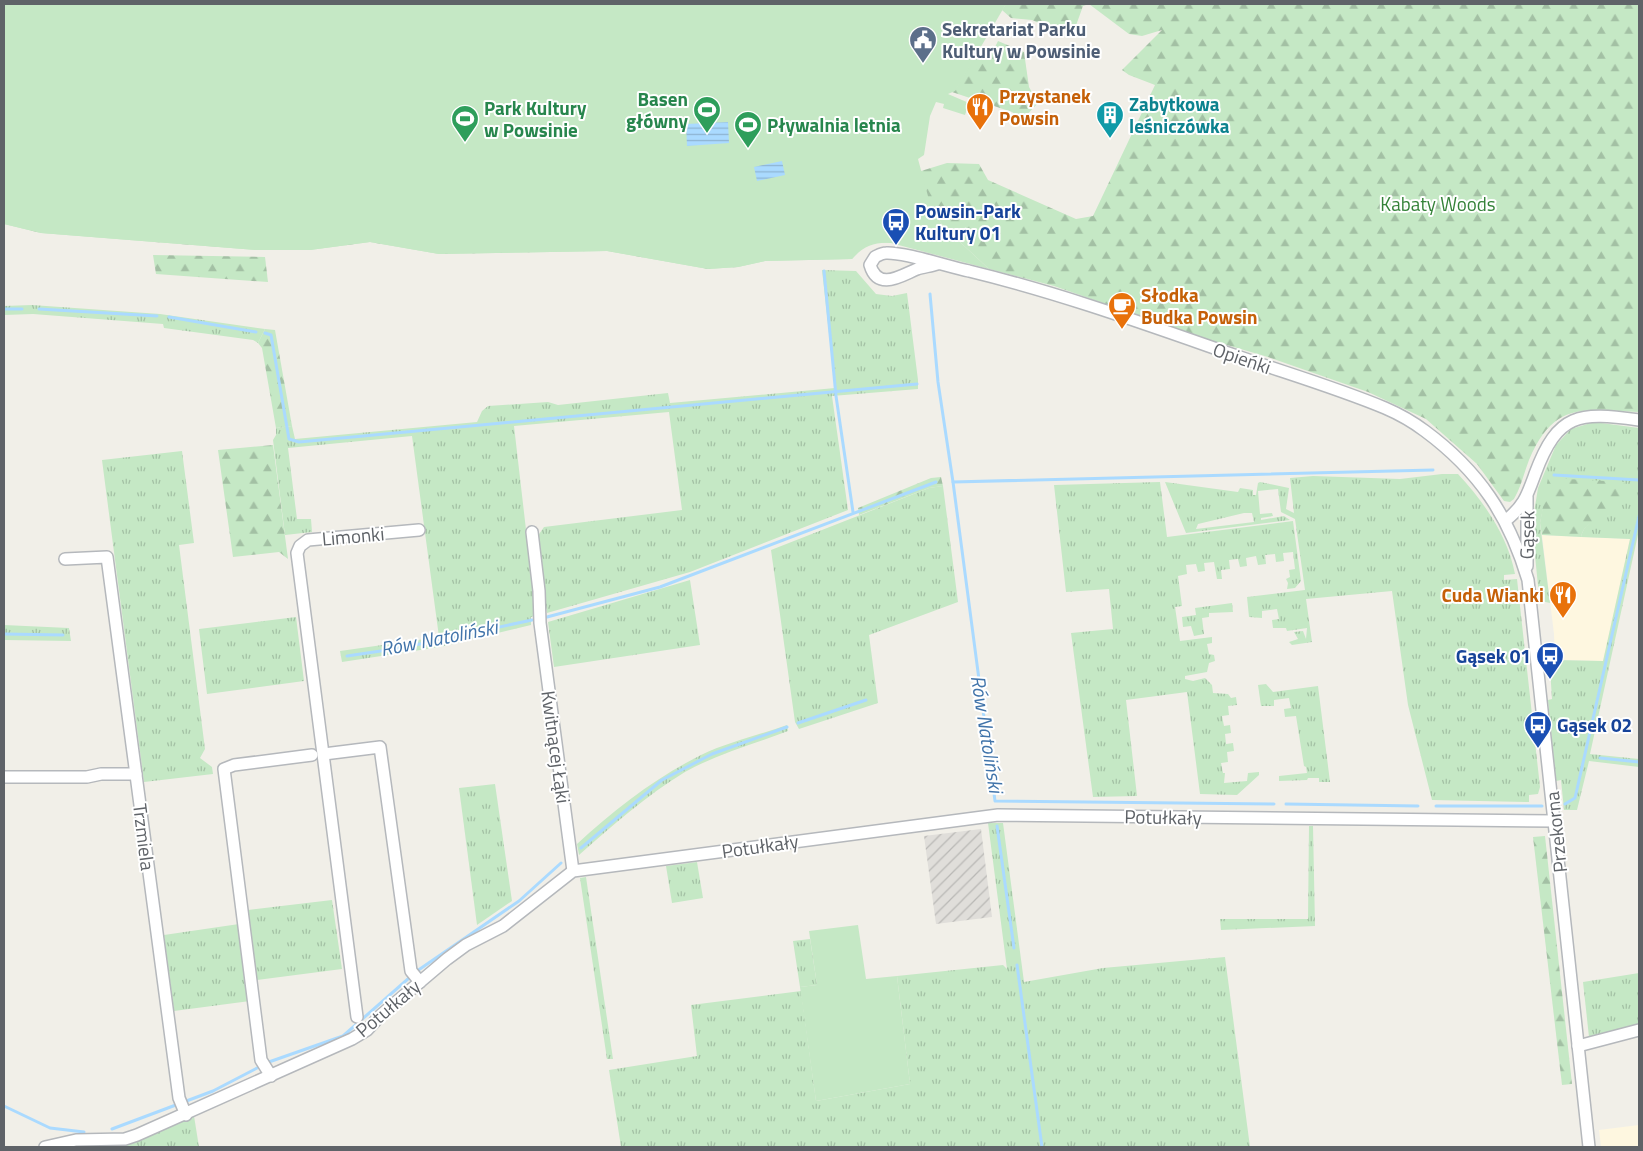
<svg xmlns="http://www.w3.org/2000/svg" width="1643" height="1151" font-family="'Titillium Web',sans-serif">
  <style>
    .commercial { fill: #fef7e0 }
    .industrial { fill: url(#industrial-furrows) }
    .grass { fill: url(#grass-tufts); fill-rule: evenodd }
    .forest { fill: url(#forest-firs) }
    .garden { fill: #c5e8c5 }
    .water { fill: url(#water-rules) }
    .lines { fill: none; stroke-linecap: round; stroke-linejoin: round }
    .stream { stroke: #aadaff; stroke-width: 3 }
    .street-casing { stroke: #b5b8bc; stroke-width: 14 }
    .street { stroke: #fff; stroke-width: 11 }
    .labels { text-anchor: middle; stroke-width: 4; stroke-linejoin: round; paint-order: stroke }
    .service-label { font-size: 19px; font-weight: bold; fill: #4e5e75; stroke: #fff; text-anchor: start }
    .food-label { font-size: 19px; font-weight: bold; fill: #c56008; stroke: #fff; text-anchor: start }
    .leisure-label { font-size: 19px; font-weight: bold; fill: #27864d; stroke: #fff; text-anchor: start }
    .culture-label { font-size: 19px; font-weight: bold; fill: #0d838f; stroke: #fff; text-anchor: start }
    .park-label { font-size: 19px; fill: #348238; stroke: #fff }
    .transit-label { font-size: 19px; font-weight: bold; fill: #164399; stroke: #fff; text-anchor: start }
    .street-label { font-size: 19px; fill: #5f6368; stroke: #fff }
    .water-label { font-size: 20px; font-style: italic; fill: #4174aa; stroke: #fff }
  </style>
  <defs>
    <pattern id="industrial-furrows" width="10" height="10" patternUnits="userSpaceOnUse" patternTransform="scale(1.25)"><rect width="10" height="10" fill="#e0deda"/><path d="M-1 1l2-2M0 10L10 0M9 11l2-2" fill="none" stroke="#b9b8b5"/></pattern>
    <pattern id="grass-tufts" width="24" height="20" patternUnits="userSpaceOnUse" patternTransform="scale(1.25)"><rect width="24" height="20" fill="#c5e8c5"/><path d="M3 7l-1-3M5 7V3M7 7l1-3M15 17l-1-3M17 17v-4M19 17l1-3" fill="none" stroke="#a3c0a4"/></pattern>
    <pattern id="forest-firs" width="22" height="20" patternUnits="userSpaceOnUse" patternTransform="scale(1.25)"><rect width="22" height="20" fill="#c5e8c5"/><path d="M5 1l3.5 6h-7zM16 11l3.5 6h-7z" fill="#a3c0a4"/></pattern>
    <pattern id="water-rules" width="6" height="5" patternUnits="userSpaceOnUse" patternTransform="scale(1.25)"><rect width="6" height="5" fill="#aadaff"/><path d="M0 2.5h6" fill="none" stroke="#8eb4d2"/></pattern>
  </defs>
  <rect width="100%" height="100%" fill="#f1efe8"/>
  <g class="commercial">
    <polygon points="1542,535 1630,539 1603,661 1555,660 1554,634"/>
    <polygon points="1639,1125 1639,1147 1601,1147 1599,1130"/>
  </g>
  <polygon class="industrial" points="981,829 992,917 936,924 924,836"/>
  <g class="grass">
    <polygon points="822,270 856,271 876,294 892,296 907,293 918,380 918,389 832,396 848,510 690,572 547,613 537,537 544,527 682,510 669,412 514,426 536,616 531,617 531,625 440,647 342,662 340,651 439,637 412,436 288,448 297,519 311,519 312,532 285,535 273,440 276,435 276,428 292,426 295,439 477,422 482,411 488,406 548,402 558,405 668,393 670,403 835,388"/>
    <polygon points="32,305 160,314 265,329 258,343 253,340 164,328 163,324 33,314 4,315 4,306"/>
    <path d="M1594 422 1639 428V530L1590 754 1639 759V767L1589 761 1577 810H1564L1561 780 1556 781 1548 700 1552 699 1550 668 1555 660 1603 661 1630 539 1581 537C1584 523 1596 518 1609 515L1544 504 1540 523 1550 603 1541 601 1539 596 1532 525 1538 488 1556 445 1571 429Z"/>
    <polygon points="182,451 194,543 179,545 205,749 200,758 212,767 213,774 144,782 102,460"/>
    <path d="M1442 474H1458C1484 502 1508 536 1515 574L1504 575V580L1517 579 1540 787 1538 794 1529 795V802L1432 800 1408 705 1392 591 1306 599 1312 642 1292 645 1289 642 1298 639 1294 632 1303 631 1306 639 1307 628 1287 631 1286 628H1273L1272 620 1279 619 1277 609 1262 611V618L1249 617 1247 597 1305 590 1295 519 1281 512 1278 489 1258 491 1260 514 1272 513 1273 516 1261 518V520L1284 516 1290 520 1186 533 1165 482 1238 492 1240 488 1253 490V495H1256L1258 483 1260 482 1289 488 1286 509 1294 513 1290 478 1313 476 1400 479ZM1244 513H1252L1254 522 1196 529 1198 524Z"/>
    <polygon points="1160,482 1167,537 1293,521 1301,581 1295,588 1287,589 1288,583 1286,579 1290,577 1289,570 1295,569 1293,552 1283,553 1284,561 1276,562 1275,554 1265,555 1266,564 1258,565 1256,556 1246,558 1247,566 1240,567 1238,559 1229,560 1230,569 1221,570 1222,579 1217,579 1214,562 1204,563 1205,571 1198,572 1196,564 1186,565 1187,574 1178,576 1182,606 1175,607 1180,641 1212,637 1212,643 1207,644 1209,654 1214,655 1215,661 1209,663 1207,672 1185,676 1185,679 1193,681 1205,678 1212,685 1213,693 1228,694 1231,698 1236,697 1237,705 1228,706 1229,715 1222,716 1224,726 1230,725 1231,733 1225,734 1226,744 1233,743 1234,751 1227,752 1228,762 1221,763 1223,773 1225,773 1224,783 1247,781 1248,773 1259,772 1259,775 1237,795 1200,794 1187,692 1126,700 1137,796 1093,797 1071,633 1113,629 1109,589 1066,592 1054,485"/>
    <polygon points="943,486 958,602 869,635 878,703 799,729 795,722 771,550 929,488"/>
    <polygon points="690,580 700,645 554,667 548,622"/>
    <polygon points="1232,603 1233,612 1209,613 1209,617 1202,618 1204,634 1194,636 1191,626 1183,627 1182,617 1196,615 1195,608"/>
    <polygon points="296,617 304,681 207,694 199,629"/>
    <polygon points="4,625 69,628 71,641 4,640"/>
    <polygon points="1266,684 1273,692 1318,686 1330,782 1319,782 1319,778 1308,778 1307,780 1279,781 1279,776 1307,773 1306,767 1304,766 1296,716 1285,717 1284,709 1291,708 1289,698 1274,700 1274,706 1261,706 1258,685"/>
    <path d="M787 725 788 731C754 744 717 754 685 772 647 795 612 826 579 855L577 844C615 809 655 778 701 755 728 742 759 735 787 725Z"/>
    <polygon points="495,784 512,901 477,925 459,788"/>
    <polygon points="988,823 1003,823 1024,982 1103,968 1225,957 1250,1147 621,1147 609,1070 697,1056 691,1005 801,991 816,1101 910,1084 897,976 1003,965 1007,969"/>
    <polygon points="1309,826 1313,826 1315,926 1221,930 1220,919 1308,919"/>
    <polygon points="697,862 703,898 672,903 666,866"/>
    <polygon points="586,877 613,1059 607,1059 580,878"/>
    <polygon points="332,900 342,969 257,980 248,910"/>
    <polygon points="239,924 250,1001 174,1011 164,935"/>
    <polygon points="810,939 817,985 800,987 793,941"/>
    <polygon points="1639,973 1639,1024 1589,1037 1583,982"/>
    <polygon points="194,1116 199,1147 125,1147 125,1145"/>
  </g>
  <g class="forest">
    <path d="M4 4 894 189 921 171 947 163 979 164 988 180 1076 219 1093 216 1155 85 1129 75 1122 70 1162 30 1142 36 1129 34 1089 4 1083 6 1074 31 1054 30 1032 20 1011 18 1002 10 1006 4H1639V412C1583 409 1554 401 1529 460 1524 473 1521 487 1514 499L1510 502 1504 501 1477 464 1426 419 1368 392 1268 357 1203 338 1054 286 989 269 946 229 932 211 891 243 876 242 861 249 852 259 765 261 738 267 708 269 607 251 439 254 370 242 310 250H257L41 233 4 224Z"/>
    <polygon points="998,41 1024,52 1029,87 1038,103 1022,120 1012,112 952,92 955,90 980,47 992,53"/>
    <polygon points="153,255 265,257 268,282 156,274"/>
    <polygon points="265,329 275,330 292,426 276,428 262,348 258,343"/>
    <polygon points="273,445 288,559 279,552 233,557 218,450"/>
    <polygon points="941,477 943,486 929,488 859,515 858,508 931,478"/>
    <path d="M1548 478 1624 482C1623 490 1624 499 1620 506 1610 522 1586 515 1581 537L1542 535 1540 523Z"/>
    <polygon points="1545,836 1572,1084 1562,1085 1533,837"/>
  </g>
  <g class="garden">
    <path d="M4 4H1006L955 91 948 94 969 103 965 115 943 108 944 104 936 102 930 116 924 155 918 159 932 211 946 229 989 269 891 243C874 242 864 246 852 259L765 261 738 267 708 269 607 251 439 254 370 242 310 250H257L41 233 4 224Z"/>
    <polygon points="858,925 866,979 897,976 910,1084 816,1101 800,987 817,985 809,931"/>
  </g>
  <g class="water">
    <polygon points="728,122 729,143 687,146 686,124"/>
    <polygon points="782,161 785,175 757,181 754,167"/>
  </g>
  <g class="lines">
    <g class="stream">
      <polyline points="824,271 836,396 853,512"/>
      <polyline points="930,294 938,382 953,482 995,801 1274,804"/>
      <polyline points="4,309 22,309"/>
      <polyline points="39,309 157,316"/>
      <polyline points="169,317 256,332"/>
      <polyline points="265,333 271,335 289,439 299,442 917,384"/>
      <polyline points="1554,475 1639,480"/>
      <polyline points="953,482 1433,470"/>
      <polyline points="547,617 660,587 936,482"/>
      <polyline points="4,634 63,635"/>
      <polyline points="347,656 401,648 532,620"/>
      <polyline points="798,723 866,700"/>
      <polyline points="1600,758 1639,762"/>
      <polyline points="1286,804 1418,806"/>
      <polyline points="1565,804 1575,798 1639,516"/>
      <polyline points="1436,806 1542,806"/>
      <polyline points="997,826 1014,948"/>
      <polyline points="581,848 662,780 712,754 787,727"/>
      <polyline points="1017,965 1042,1147"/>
      <polyline points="266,1063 343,1036 417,971 519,901 561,863"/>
      <polyline points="4,1106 50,1128 84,1132"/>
      <polyline points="112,1129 213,1091 261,1066"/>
    </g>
    <defs>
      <g id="street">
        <path d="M937 264C931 266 923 267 917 269 902 275 878 292 870 265L875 257C879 255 882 253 886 253 905 252 949 267 969 271 1060 293 1148 325 1237 356 1286 373 1337 388 1385 408 1399 414 1413 422 1425 431 1479 471 1509 516 1528 580L1589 1147"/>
        <path d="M1505 521C1524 506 1527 496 1535 474 1558 412 1579 412 1639 420"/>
        <polyline points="532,532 539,591 540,623 573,871"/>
        <polyline points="65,559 107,557 179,1098 186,1115"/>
        <polyline points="1527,566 1527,497"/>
        <polyline points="324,754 380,747 411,971 420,982"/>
        <polyline points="4,777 87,777 101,774 136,774"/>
        <polyline points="357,1017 297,553 300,546 308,540 419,530"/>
        <polyline points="1578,1046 1639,1030"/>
        <polyline points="271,1076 261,1060 224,769 234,765 312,755"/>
        <polyline points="45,1147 76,1140 125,1139 137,1135 352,1039 367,1030 381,1015 447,959 466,945 503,926 573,871 998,815 1555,821"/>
      </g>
    </defs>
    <use href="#street" class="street-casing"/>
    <use href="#street" class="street"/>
  </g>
  <defs>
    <symbol id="civic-pin" viewBox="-11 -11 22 30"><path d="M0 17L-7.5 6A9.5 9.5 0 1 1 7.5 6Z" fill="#5c6f8a" stroke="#fff"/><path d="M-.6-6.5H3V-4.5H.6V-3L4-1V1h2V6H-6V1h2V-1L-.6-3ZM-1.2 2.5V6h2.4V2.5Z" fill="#fff"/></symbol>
    <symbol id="restaurant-pin" viewBox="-11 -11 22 30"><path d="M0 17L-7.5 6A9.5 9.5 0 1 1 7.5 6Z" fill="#e8710a" stroke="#fff"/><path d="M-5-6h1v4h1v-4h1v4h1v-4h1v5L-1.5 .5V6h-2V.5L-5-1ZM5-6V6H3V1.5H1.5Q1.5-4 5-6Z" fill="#fff"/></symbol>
    <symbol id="stadium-pin" viewBox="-11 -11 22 30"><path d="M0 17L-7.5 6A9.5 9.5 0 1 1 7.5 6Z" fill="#2e9e5b" stroke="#fff"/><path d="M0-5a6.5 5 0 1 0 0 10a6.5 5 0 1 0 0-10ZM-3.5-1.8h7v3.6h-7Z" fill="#fff"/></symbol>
    <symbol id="building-pin" viewBox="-11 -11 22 30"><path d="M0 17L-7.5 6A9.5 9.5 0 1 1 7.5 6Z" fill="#0f9aa8" stroke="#fff"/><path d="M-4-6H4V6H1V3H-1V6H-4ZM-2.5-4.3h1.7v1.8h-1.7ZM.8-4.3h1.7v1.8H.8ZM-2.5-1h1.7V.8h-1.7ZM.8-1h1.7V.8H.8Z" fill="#fff"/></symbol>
    <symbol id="bus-pin" viewBox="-11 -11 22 30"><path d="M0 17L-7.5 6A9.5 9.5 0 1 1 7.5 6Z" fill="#1a4fb4" stroke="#fff"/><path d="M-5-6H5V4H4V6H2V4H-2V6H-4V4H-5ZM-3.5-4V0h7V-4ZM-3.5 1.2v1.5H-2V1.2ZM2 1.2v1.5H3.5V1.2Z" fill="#fff"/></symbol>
    <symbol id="cafe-pin" viewBox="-11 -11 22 30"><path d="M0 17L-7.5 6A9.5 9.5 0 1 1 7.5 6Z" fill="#e8710a" stroke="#fff"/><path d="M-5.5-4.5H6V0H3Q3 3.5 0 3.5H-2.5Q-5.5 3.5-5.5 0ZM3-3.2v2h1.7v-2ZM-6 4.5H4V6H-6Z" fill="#fff"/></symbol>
  </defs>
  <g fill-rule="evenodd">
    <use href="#civic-pin" x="907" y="24" width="32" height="43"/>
    <use href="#restaurant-pin" x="964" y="91" width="32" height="43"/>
    <use href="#stadium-pin" x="691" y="94" width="32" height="43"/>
    <use href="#building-pin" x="1094" y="99" width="32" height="43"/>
    <use href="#stadium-pin" x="449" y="103" width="32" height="43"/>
    <use href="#stadium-pin" x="732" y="109" width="32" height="43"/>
    <use href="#bus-pin" x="880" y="206" width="32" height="43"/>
    <use href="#cafe-pin" x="1106" y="290" width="32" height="43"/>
    <use href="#restaurant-pin" x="1547" y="579" width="32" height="43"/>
    <use href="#bus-pin" x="1534" y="640" width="32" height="43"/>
    <use href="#bus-pin" x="1522" y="709" width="32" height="43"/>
  </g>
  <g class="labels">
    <g class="service-label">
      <text x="942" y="36">Sekretariat Parku<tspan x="942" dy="22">Kultury w Powsinie</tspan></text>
    </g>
    <g class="food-label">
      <text x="999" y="103">Przystanek<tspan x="999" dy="22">Powsin</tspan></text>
      <text x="1141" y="302">Słodka<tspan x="1141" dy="22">Budka Powsin</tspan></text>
      <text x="1544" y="602" text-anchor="end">Cuda Wianki</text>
    </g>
    <g class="leisure-label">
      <text x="688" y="106" text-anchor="end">Basen<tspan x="688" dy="22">główny</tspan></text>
      <text x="484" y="115">Park Kultury<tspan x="484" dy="22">w Powsinie</tspan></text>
      <text x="767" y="132">Pływalnia letnia</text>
    </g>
    <g class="culture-label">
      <text x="1129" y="111">Zabytkowa<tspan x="1129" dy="22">leśniczówka</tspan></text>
    </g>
    <g class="park-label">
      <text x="1438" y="211">Kabaty Woods</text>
    </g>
    <g class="transit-label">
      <text x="915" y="218">Powsin-Park<tspan x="915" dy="22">Kultury 01</tspan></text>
      <text x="1531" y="663" text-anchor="end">Gąsek 01</text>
      <text x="1557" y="732">Gąsek 02</text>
    </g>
    <g class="street-label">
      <text transform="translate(1242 358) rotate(19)" y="7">Opieńki</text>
      <text transform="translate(1527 535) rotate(-89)" y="7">Gąsek</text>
      <text transform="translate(353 536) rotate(-5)" y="7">Limonki</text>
      <text transform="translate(556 747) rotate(82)" y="7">Kwitnącej Łąki</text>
      <text transform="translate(1163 817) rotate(1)" y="7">Potułkały</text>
      <text transform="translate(1556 832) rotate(-96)" y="7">Przekorna</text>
      <text transform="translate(144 837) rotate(83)" y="7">Trzmiela</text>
      <text transform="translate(760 846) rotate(-8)" y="7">Potułkały</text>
      <text transform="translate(388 1008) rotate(-40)" y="7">Potułkały</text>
    </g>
    <g class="water-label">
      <text transform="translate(439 638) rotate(-11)" y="7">Rów Natoliński</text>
      <text transform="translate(987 734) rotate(81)" y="7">Rów Natoliński</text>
    </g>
  </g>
  <rect width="1643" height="1151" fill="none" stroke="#5f6368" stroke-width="10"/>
</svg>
